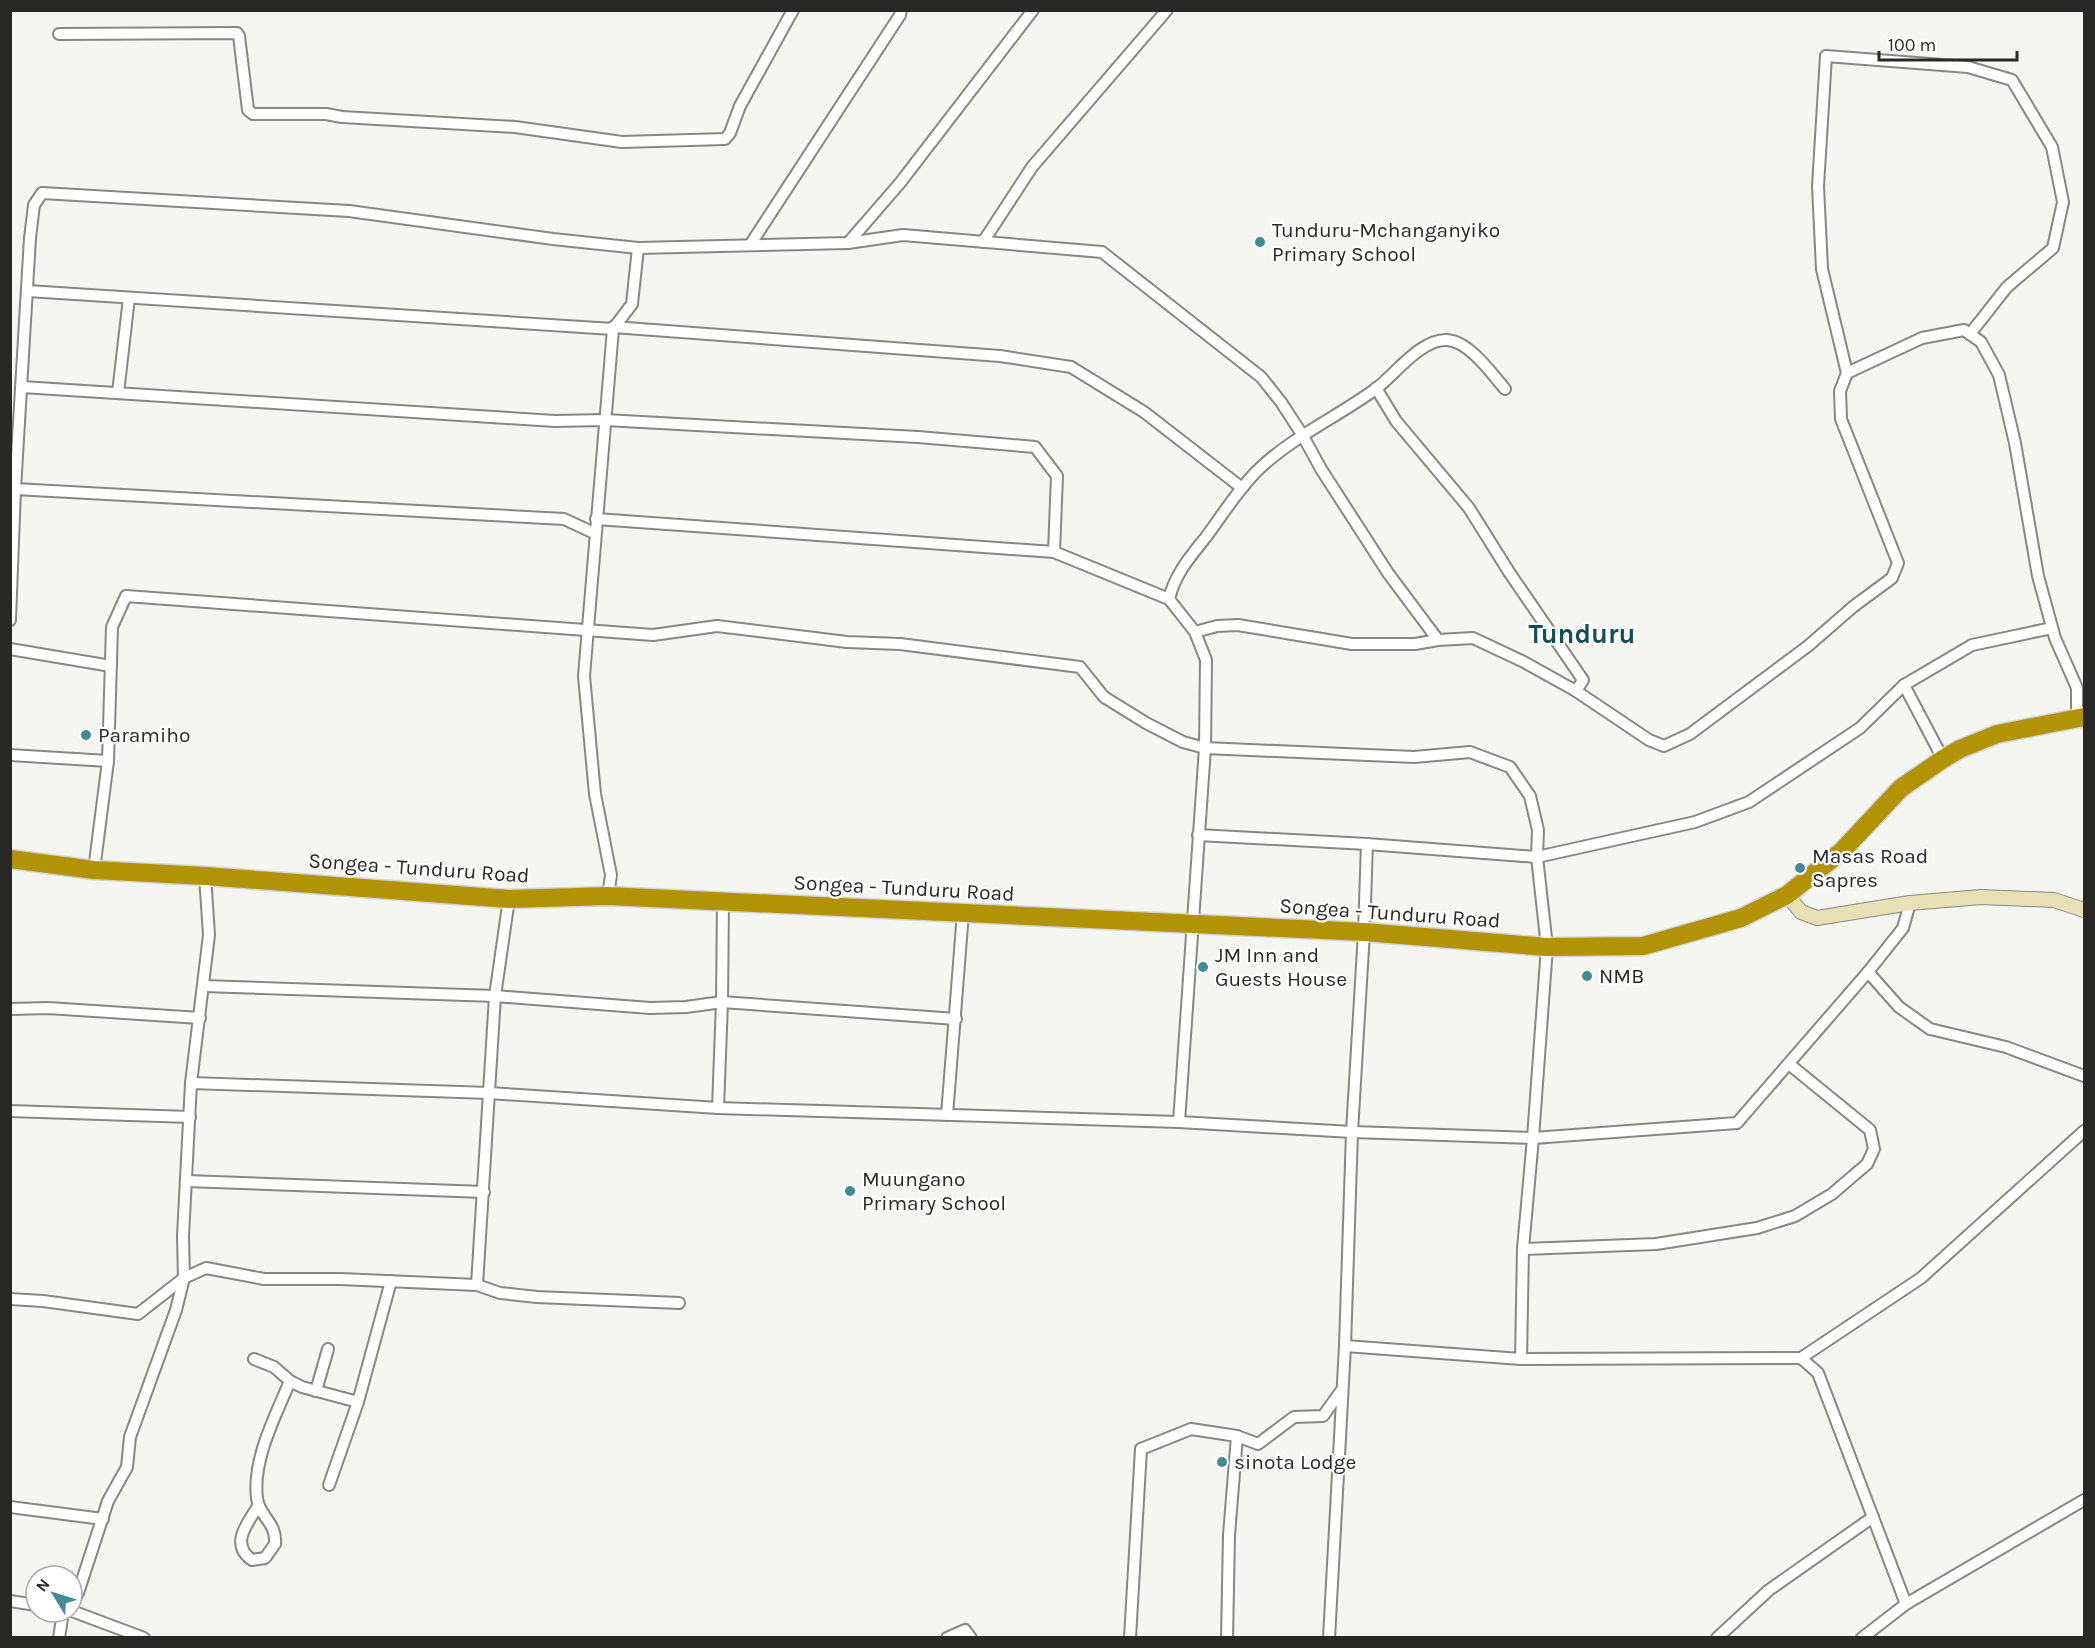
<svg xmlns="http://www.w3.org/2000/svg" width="2095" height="1648" font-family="Karla,sans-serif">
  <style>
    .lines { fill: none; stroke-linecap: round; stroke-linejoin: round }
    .street-casing { stroke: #878884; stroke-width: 14 }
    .secondary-casing { stroke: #878884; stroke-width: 16 }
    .highway-casing { stroke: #d4d4d4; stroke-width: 21 }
    .street { stroke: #fff; stroke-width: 10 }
    .secondary { stroke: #e8dfb4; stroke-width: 14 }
    .highway { stroke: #b29306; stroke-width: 18 }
    .poi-dot { fill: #448996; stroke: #fff; stroke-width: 2 }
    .labels { text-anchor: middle; stroke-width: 4.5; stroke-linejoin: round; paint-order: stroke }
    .poi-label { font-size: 21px; fill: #282927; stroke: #fff; text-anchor: start }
    .street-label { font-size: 21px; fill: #282927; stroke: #fff }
    .district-label { font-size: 27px; font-weight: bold; fill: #134e58; stroke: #fff }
  </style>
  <rect width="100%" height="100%" fill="#f5f6f1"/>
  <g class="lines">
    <defs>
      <g id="street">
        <polyline points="59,34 237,33 239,36 248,110 253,114 326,114 342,117 515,127 622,142 725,139 730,133 740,106 793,10"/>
        <polyline points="983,242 1032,167 1167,10"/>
        <polyline points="848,243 900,183 1033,10"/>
        <polyline points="750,245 900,15 901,10"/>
        <polyline points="28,291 613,329"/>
        <polyline points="613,327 1000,356 1071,367 1144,412 1242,488"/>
        <polyline points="1847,373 1822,269 1818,186 1826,56 1968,67 2012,80 2052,147 2063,202 2053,248 2007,287 1970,334"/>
        <polyline points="22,387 555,421 605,420 918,437 1035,447 1057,476 1054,552"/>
        <polyline points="1376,388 1396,421 1469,508 1509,572 1583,680 1576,691"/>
        <polyline points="118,393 129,298"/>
        <polyline points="15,489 564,519 594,533"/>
        <polyline points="596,519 1054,552 1169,599"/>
        <polyline points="10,620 15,489 30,238 34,205 42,193 349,211 553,239 638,248 848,243 903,235 1102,252 1261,377 1281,402 1303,436 1321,469 1388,573 1438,640"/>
        <polyline points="1195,632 1217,626 1238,625 1352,644 1415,644 1438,640 1473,638 1524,662 1576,691 1649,740 1664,746 1690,734 1808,646 1854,606 1892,578 1898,563 1841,419 1840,391 1847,373 1922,338 1964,330 1981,342 1999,375 2015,443 2038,576 2055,638 2077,688 2077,718"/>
        <polyline points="10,649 111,666"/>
        <polyline points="1904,685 1943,759"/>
        <polyline points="10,755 108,761"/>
        <polyline points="1198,835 1367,844 1537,857 1695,822 1749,802 1860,728 1904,685 1972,645 2052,628"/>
        <polyline points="94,870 108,761 112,627 126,596 653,635 717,626 847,642 900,644 1080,667 1104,697 1146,723 1183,742 1205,748 1414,757 1470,752 1510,767 1530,796 1538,830 1537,857 1547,947 1533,1138 1523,1249 1521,1359"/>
        <polyline points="608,896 611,875 595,794 584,676 613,329 632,304 638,248"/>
        <polyline points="1868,972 1899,1007 1930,1029 2006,1047 2084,1076"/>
        <polyline points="204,986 495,996 650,1008 686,1007 722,1002 956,1019"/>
        <polyline points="10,1009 48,1008 200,1018"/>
        <polyline points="191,1083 489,1093 718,1108 1179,1122 1352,1132 1533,1138 1737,1123 1868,972 1903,928 1910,903"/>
        <polyline points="718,1108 722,1002 723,902"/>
        <polyline points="10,1111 190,1117"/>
        <polyline points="947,1115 963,913"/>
        <path d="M1179 1122 1205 748 1206 660 1195 632 1169 599C1175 574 1190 557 1206 537 1223 514 1239 488 1260 468 1294 436 1339 416 1377 388 1396 373 1421 339 1447 340 1469 341 1492 374 1505 389"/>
        <polyline points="186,1181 484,1192"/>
        <polyline points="1523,1249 1656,1244 1757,1228 1795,1216 1832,1194 1867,1164 1874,1149 1870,1130 1789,1064"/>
        <polyline points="477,1285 495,996 509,899"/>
        <polyline points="10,1299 43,1301 138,1314 184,1278 206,1268 264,1279 340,1279 477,1285 500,1293 537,1297 679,1303"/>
        <polyline points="1345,1346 1521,1359 1801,1358 1818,1373 1906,1604"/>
        <polyline points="1801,1358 1921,1278 2084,1131"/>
        <polyline points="254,1359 274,1367 290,1381 302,1387 358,1402"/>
        <polyline points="316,1391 328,1349"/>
        <polyline points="329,1485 358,1402 391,1281"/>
        <path d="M258 1506C248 1523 229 1544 252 1560L265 1558 275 1544C277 1522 259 1517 257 1498 252 1460 276 1415 290 1381"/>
        <polyline points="10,1507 103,1519"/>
        <polyline points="10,1601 36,1605"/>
        <polyline points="72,1603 78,1593 108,1501 127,1467 130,1437 176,1310 184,1278 183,1236 191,1083 209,935 205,876"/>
        <polyline points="72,1611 144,1638"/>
        <polyline points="59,1638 63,1612"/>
        <polyline points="947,1638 965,1630 971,1638"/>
        <polyline points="1130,1638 1141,1449 1191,1429 1237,1436 1258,1444 1294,1417 1323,1416 1341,1391"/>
        <polyline points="1227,1638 1229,1535 1237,1436"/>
        <polyline points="1329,1638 1345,1346 1352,1132 1364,932 1367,844"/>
        <polyline points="1717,1638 1769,1590 1873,1517"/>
        <polyline points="1862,1638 1906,1604 2084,1500"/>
      </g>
      <polyline id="secondary" points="1787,895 1801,912 1817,918 1910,903 1981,897 2054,900 2084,910"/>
      <polyline id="highway" points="10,859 94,870 205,876 509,899 608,896 1364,932 1547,947 1643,946 1741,918 1787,895 1842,851 1901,788 1943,759 1960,749 1997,734 2084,717"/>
    </defs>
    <use href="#street" class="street-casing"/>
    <use href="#secondary" class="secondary-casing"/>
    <use href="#highway" class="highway-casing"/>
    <use href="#street" class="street"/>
    <use href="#secondary" class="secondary"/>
    <use href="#highway" class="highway"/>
  </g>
  <g class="poi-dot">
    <circle cx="1260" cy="242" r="6"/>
    <circle cx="86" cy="735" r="6"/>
    <circle cx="1800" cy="868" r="6"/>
    <circle cx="1203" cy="967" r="6"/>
    <circle cx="1587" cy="976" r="6"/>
    <circle cx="850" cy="1191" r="6"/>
    <circle cx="1222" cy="1462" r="6"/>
  </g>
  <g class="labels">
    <g class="poi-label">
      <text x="1272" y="237">Tunduru-Mchanganyiko<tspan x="1272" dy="24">Primary School</tspan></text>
      <text x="98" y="742">Paramiho</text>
      <text x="1812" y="863">Masas Road<tspan x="1812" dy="24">Sapres</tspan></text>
      <text x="1215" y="962">JM Inn and<tspan x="1215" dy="24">Guests House</tspan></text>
      <text x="1599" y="983">NMB</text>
      <text x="862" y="1186">Muungano<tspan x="862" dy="24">Primary School</tspan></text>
      <text x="1234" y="1469">sinota Lodge</text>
    </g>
    <g class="street-label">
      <text transform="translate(419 868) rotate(4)" y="7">Songea - Tunduru Road</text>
      <text transform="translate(904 888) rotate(3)" y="7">Songea - Tunduru Road</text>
      <text transform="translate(1390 913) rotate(4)" y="7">Songea - Tunduru Road</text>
    </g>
    <g class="district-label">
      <text x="1582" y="643">Tunduru</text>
    </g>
  </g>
  <rect width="2095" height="1648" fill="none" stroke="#282927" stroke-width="24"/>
  <g transform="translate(54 1594) rotate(308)"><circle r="28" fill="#ffffff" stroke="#a9a9a9" stroke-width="1.5"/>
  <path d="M0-4.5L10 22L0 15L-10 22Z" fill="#448996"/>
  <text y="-9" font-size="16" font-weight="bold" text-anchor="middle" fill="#282927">N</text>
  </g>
  <path d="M1879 51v9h138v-9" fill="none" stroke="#282927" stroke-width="3"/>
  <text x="1888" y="51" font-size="18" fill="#282927" stroke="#ffffff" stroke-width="4.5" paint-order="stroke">100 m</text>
</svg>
